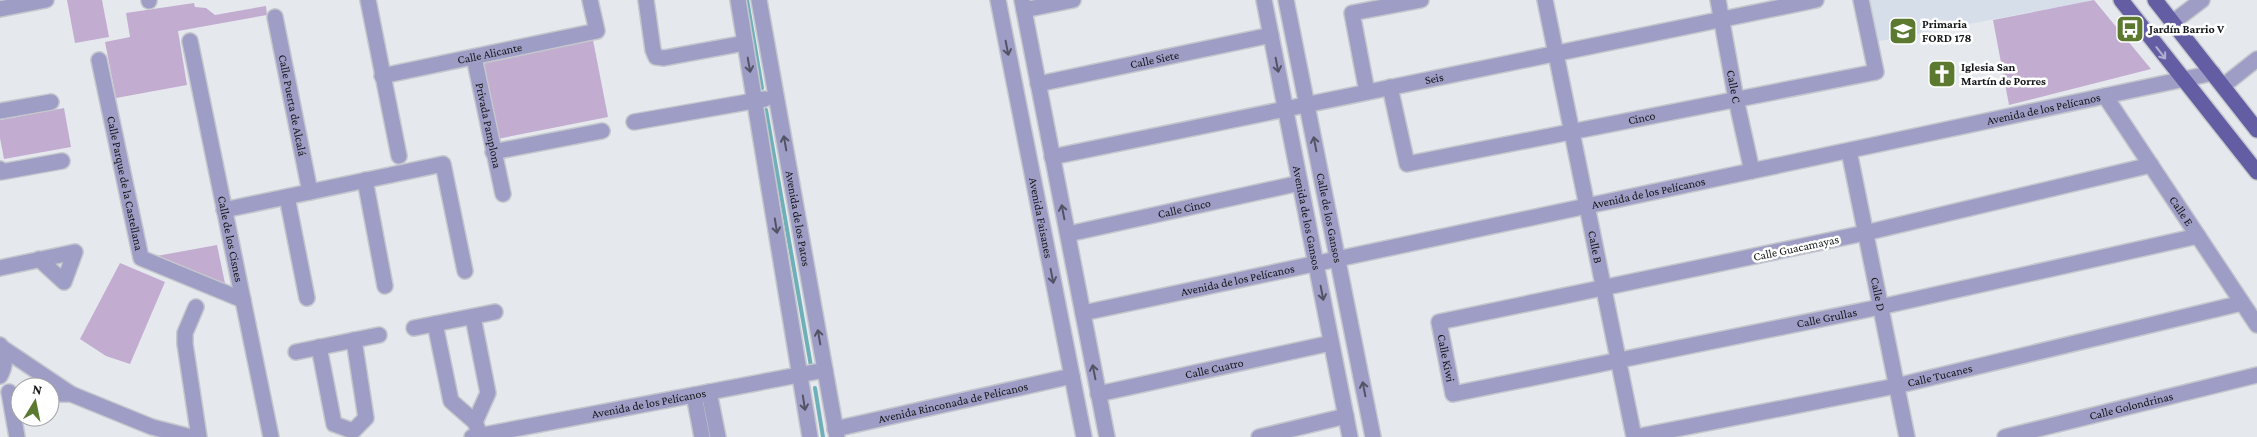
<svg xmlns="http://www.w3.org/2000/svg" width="2257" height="437" font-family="'Crimson Pro',serif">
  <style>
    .built { fill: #d6deea }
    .green { fill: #c2acd0 }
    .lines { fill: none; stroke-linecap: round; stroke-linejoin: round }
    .stream { stroke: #6eafb8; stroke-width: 4 }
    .minor-casing { stroke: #c4c7cc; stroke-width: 18 }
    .tertiary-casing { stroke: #c4c7cc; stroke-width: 18 }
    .primary-casing { stroke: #c4c7cc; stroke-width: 18 }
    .minor { stroke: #9e9dc5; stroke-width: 15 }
    .tertiary { stroke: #9e9dc5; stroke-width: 15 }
    .primary { stroke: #635da3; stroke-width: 15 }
    .oneway { stroke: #535366 }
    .oneway2 { stroke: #b1aed1 }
    .labels { text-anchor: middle; stroke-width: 5; stroke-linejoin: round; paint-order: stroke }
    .poi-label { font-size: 12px; font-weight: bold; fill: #151618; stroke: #fff; text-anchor: start }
    .street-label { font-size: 12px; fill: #151618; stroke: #fff }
  </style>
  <rect width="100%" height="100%" fill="#e5e9ee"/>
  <polygon class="built" points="1867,0 2094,0 1875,42"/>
  <g class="green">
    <polygon points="67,0 102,0 109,37 75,43"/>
    <polygon points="2094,0 2151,69 2009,105 1993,20"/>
    <polygon points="194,3 195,7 206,8 215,15 266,6 267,15 178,31 187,85 116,98 105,42 130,37 126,13"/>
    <polygon points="593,40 608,117 497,139 482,62"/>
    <polygon points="64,108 71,147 4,159 0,138 0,120"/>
    <polygon points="217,245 226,288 151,257"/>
    <polygon points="120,263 165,282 130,364 106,356 80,339"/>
  </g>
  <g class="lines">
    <g class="stream">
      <polyline points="747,0 762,88"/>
      <polyline points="766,110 811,366"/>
      <polyline points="815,388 823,437"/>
    </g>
    <defs>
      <g id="minor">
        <polyline points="149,0 149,1"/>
        <polyline points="368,0 399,156"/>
        <polyline points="646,0 653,50 656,57 664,58 745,43"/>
        <polyline points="738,0 810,437"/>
        <path id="s1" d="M759 0 837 437"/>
        <path id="s2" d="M998 0 1084 437"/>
        <polyline points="1022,0 1107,437"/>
        <path id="s3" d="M1545 0 1634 437"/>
        <path id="s4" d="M1718 0 1736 99 1752 171"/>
        <polyline points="0,9 46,0"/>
        <polyline points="1024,10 1073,0"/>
        <path id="s5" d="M275 17 310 192"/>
        <polyline points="2173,22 2202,0"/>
        <path id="s6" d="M190 41 271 437"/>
        <path id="s7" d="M474 57 503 194"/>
        <path id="s8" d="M99 60 141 258 243 300"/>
        <path id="s9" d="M382 76 597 31 590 0"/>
        <path id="s10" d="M1038 84 1271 35"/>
        <polyline points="2223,86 2257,59"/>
        <path id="s11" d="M1390 87 1407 164 1876 72 1861 0"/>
        <polyline points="1367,92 1352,13 1421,0"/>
        <path id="s12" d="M2105 96 2257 325"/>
        <polyline points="0,111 51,102"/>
        <polyline points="634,122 765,99"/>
        <path id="s13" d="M1849 151 1907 437"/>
        <polyline points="493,152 602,131"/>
        <path id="s14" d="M1052 157 1816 0"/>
        <path id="s15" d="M2151 165 1865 233 1439 322 1453 394 1880 307 2198 236"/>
        <polyline points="0,169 1,172 62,161"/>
        <polyline points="365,180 385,286"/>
        <polyline points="287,197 307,298"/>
        <polyline points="224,210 443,164 465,271"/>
        <path id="s16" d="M1068 234 1300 183"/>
        <polyline points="0,268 75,252 64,282 39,259"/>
        <polyline points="196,307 185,333 185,344 199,437"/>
        <path id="s17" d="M1083 313 2213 73"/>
        <polyline points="473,317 488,393 475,422"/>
        <polyline points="435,324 451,401 475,422 480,435"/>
        <polyline points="414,328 495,312"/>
        <path d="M0 345C6 355 6 365 0 376"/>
        <polyline points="1,347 71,394"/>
        <polyline points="319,347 334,424 353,431"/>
        <polyline points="296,352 379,335"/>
        <polyline points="9,392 17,437"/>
        <polyline points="709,392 718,437"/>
        <polyline points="50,394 71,394 152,427 191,437"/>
        <path id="s18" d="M1098 394 1331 343"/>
        <polyline points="694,395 702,437"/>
        <path id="s19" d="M835 429 1072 376"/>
        <polyline points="353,431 366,418 354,340"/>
        <path id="s20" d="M472 437 825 370"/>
        <polyline points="1259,437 1346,416"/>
        <path id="s21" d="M1635 437 1896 386 2242 303"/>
        <path id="s22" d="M2005 437 2257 375"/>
      </g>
      <g id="tertiary">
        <path id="s23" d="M1264 0 1350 437"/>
        <path id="s24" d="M1286 0 1373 437"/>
      </g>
      <g id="primary">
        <polyline points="2121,0 2257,172"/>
        <polyline points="2155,0 2257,130"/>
      </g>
    </defs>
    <use href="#minor" class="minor-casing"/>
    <use href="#tertiary" class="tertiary-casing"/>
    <use href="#primary" class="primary-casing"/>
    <use href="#minor" class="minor"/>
    <use href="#tertiary" class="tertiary"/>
    <use href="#primary" class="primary"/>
  </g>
  <defs><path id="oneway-shaft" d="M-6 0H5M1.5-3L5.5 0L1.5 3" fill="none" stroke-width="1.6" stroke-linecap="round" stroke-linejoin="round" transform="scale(1.25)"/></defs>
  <g class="oneway">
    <use href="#oneway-shaft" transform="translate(1007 48) rotate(79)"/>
    <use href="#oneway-shaft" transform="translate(749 65) rotate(80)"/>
    <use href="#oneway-shaft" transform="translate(1277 65) rotate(79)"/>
    <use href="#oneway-shaft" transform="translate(785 143) rotate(-100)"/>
    <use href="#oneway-shaft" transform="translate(1315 144) rotate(-101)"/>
    <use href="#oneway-shaft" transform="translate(1063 212) rotate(-101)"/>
    <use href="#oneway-shaft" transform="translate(776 226) rotate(81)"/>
    <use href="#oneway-shaft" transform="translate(1052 276) rotate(79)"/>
    <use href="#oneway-shaft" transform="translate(1322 293) rotate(79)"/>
    <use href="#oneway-shaft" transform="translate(819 337) rotate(-100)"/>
    <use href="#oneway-shaft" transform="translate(1094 372) rotate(-101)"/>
    <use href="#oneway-shaft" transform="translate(1364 389) rotate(-101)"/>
    <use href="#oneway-shaft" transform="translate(804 403) rotate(81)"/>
  </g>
  <use class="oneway2" href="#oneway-shaft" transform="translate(2161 53) rotate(52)"/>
  <defs>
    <symbol id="bus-square" viewBox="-11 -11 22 22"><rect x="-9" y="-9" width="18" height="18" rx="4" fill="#5b792f" stroke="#fff"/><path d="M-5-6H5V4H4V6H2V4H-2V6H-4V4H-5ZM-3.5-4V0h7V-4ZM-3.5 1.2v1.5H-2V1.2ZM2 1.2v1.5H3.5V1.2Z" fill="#fff"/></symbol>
    <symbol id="school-square" viewBox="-11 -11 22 22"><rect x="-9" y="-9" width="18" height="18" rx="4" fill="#5b792f" stroke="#fff"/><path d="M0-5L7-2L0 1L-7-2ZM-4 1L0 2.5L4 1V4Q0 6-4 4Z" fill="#fff"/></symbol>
    <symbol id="church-square" viewBox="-11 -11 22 22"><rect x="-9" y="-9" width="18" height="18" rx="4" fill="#5b792f" stroke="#fff"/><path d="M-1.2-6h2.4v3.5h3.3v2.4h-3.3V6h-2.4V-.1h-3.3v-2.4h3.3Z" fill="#fff"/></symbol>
  </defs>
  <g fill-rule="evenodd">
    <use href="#bus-square" x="2114" y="13" width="32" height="32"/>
    <use href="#school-square" x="1887" y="15" width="32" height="32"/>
    <use href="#church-square" x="1926" y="58" width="32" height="32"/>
  </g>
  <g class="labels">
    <g class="poi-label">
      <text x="1922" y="28">Primaria<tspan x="1922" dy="14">FORD 178</tspan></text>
      <text x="2149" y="33">Jardín Barrio V</text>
      <text x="1961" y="71">Iglesia San<tspan x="1961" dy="14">Martín de Porres</tspan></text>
    </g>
    <g class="street-label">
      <text dy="4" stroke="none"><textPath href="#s9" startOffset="110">Calle Alicante</textPath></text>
      <text dy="4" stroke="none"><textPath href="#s10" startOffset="119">Calle Siete</textPath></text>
      <text dy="4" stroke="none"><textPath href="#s14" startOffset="390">Seis</textPath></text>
      <text dy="4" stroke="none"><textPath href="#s4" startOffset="88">Calle C</textPath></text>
      <text dy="4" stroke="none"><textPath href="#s5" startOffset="90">Calle Puerta de Alcalá</textPath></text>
      <text dy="4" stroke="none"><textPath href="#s17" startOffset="982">Avenida de los Pelícanos</textPath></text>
      <text dy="4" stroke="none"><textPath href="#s11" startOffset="318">Cinco</textPath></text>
      <text dy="4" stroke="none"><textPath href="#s7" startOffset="70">Privada Pamplona</textPath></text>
      <text dy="4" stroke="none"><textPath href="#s8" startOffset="126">Calle Parque de la Castellana</textPath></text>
      <text dy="4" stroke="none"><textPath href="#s17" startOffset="578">Avenida de los Pelícanos</textPath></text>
      <text dy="4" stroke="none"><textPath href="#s16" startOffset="119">Calle Cinco</textPath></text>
      <text dy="4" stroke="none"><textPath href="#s12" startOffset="138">Calle E</textPath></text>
      <text dy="4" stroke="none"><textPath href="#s2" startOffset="222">Avenida Faisanes</textPath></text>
      <text dy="4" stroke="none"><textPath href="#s1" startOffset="222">Avenida de los Patos</textPath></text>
      <text dy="4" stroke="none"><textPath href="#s23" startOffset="222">Avenida de los Gansos</textPath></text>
      <text dy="4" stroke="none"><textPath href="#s24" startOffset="222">Calle de los Gansos</textPath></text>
      <text dy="4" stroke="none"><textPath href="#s6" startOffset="202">Calle de los Cisnes</textPath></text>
      <text dy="4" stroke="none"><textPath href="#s3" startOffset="252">Calle B</textPath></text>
      <text transform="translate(1796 248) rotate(-12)" y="4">Calle Guacamayas</text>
      <text dy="4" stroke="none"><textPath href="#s17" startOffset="158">Avenida de los Pelícanos</textPath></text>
      <text dy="4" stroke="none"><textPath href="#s13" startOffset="146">Calle D</textPath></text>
      <text dy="4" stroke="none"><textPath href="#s15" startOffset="1184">Calle Grullas</textPath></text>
      <text dy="4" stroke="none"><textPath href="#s15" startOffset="766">Calle Kiwi</textPath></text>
      <text dy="4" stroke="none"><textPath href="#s18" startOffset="119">Calle Cuatro</textPath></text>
      <text dy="4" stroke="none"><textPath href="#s21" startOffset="311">Calle Tucanes</textPath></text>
      <text dy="4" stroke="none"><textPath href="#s19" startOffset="121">Avenida Rinconada de Pelícanos</textPath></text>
      <text dy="4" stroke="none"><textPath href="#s20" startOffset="180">Avenida de los Pelícanos</textPath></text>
      <text dy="4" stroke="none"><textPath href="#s22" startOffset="130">Calle Golondrinas</textPath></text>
    </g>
  </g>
  <g transform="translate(35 402) rotate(10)"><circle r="24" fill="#ffffff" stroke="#a1a2a3"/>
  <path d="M0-4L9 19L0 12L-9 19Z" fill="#5b792f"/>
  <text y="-8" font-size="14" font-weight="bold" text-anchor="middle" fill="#151618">N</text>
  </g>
</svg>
